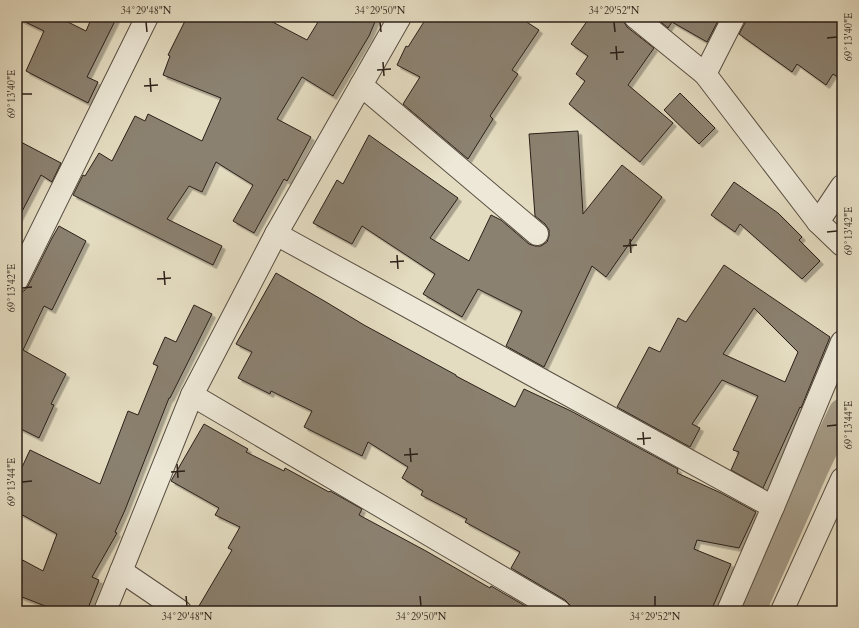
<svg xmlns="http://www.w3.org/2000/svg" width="859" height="628" font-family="Cardo,serif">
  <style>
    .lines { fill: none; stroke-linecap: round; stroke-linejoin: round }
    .canal { stroke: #a59c88; stroke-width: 27 }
    .building { fill: #8b8170; stroke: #2a1f18; fill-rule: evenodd; filter: url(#shadow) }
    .minor-casing { stroke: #584e42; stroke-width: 24 }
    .minor { stroke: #ede8d7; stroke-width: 22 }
    .ticks { fill: none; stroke: #2a1f18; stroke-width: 1.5 }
    .neatline { fill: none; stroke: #2a1f18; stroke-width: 1.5 }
    .ticks-label { font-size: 10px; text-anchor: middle; fill: #2a1f18 }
  </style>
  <defs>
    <filter id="shadow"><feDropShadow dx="3.5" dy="3.5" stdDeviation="0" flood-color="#0004"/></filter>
  </defs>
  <rect width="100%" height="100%" fill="#e4dcc1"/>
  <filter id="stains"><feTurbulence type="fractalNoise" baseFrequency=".005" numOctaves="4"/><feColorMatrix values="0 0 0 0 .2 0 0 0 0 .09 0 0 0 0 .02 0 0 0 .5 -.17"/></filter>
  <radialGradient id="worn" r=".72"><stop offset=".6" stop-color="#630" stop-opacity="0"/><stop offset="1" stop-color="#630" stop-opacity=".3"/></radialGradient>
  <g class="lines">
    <polyline class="canal" points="752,611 815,469 842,412"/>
  </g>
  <g class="building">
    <polygon points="17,17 58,17 86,31 92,17 117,17 87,77 98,82 88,103 26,71 44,31 17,18"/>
    <polygon points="187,17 263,17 307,40 321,17 377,17 369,36 333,96 302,77 277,119 311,137 287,181 284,179 254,233 233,221 253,185 216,162 202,192 189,186 167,219 222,246 213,265 73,195 83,175 85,176 99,153 112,161 135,116 145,121 148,114 202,141 221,98 163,75 170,56 168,55"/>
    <polygon points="427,17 519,17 539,30 512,70 518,74 490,116 493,119 468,159 403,104 420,77 397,65 406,46 408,47"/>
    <polygon points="590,17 623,17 624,22 627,27 654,48 628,85 673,123 640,162 569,104 585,81 576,74 588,56 571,44"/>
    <polygon points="655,17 720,17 707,42 672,22 668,28"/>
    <polygon points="746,17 842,17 842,80 833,74 826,85 797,64 792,72 739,34 745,23"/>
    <polygon points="680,93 715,128 699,144 664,110"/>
    <polygon points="578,131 583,214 622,165 662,197 606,277 592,266 544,367 506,346 522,311 478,289 462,317 423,294 435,274 362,226 352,244 313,223 337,180 343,184 369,135 458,198 430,238 469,261 491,215 501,220 529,244 535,246 541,246 547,242 549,236 549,230 545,224 535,216 529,134"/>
    <polygon points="17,140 61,163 52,182 41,175 17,221"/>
    <polygon points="734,182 778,213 802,237 799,240 820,261 802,279 740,224 735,232 711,215"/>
    <polygon points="59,226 86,241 52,310 44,306 23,350 66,374 51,404 54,405 39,438 17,427 17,292 24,291 28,286 52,238"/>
    <path d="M724 265 830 337 801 408 800 407 763 488 731 470 739 452 733 450 758 396 722 380 692 424 700 428 690 447 617 407 649 347 660 352 678 318 686 322ZM754 308 798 352 785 382 723 354Z"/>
    <polygon points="276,273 326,302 364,325 456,375 456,376 515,407 524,389 571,411 678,469 677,473 721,493 756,512 739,548 697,540 694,549 731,564 711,611 571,611 570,605 565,600 511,568 520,552 465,522 467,519 421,495 423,491 402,478 408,467 368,442 362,456 304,427 312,411 271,391 270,394 238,378 252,352 236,344"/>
    <polygon points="194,305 212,314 170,398 169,398 125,510 115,532 117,533 92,577 99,580 87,611 58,611 17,595 17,557 43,571 57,534 17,512 17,478 30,450 100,484 128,411 138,415 158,366 153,364 165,337 176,342"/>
    <polygon points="204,424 248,449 246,452 284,471 285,468 329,492 330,491 339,496 362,509 359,515 426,551 490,588 491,586 534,611 196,611 232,550 228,548 240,527 215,515 219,508 171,481"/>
  </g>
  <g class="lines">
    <defs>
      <g id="minor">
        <polyline points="635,17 705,74 818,222 842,245"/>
        <polyline points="705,74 734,17"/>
        <polyline points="361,85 537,234"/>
        <polyline points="818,222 842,186"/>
        <polyline points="276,234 773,507"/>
        <polyline points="17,280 147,17"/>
        <polyline points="192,395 559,611"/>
        <polyline points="121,571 180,611"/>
        <polyline points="105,611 192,395 276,234 400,17"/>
        <polyline points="728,611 773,507 842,342"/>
        <polyline points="782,611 842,479"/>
      </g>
    </defs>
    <use href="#minor" class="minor-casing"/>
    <use href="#minor" class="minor"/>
  </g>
  <path class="ticks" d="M146 22 147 32M380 22 381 32M614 22 615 32M827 38 837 37M616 46 617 60M610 53 624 52M383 62 384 76M377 70 391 69M150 78 151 92M144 86 158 85M22 94H32M827 232 837 231M630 239 631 253M623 246 637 245M397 255 398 269M390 262 404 261M164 271 165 285M157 279 171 278M22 288 32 287M827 426 837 425M643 432 644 445M637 439 651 438M410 448 411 462M404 455 418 454M177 464 178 478M171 472 185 471M22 482 32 481M186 596 187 606M420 596 421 606M655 596V606"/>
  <rect width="859" height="628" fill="none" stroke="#e4dcc1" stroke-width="44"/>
  <rect x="22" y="22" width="815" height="584" class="neatline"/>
  <g class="ticks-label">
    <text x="146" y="14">34°29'48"N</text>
    <text x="380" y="14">34°29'50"N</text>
    <text x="614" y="14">34°29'52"N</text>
    <text transform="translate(848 37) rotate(-90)" y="4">69°13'40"E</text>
    <text transform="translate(11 94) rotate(-90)" y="4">69°13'40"E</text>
    <text transform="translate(848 231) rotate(-90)" y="4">69°13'42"E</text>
    <text transform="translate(11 288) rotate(-90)" y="4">69°13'42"E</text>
    <text transform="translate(848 425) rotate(-90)" y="4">69°13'44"E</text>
    <text transform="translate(11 482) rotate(-90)" y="4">69°13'44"E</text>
    <text x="187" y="620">34°29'48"N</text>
    <text x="421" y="620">34°29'50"N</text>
    <text x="655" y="620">34°29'52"N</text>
  </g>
  <rect width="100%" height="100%" filter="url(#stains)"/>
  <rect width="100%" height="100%" fill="url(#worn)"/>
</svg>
